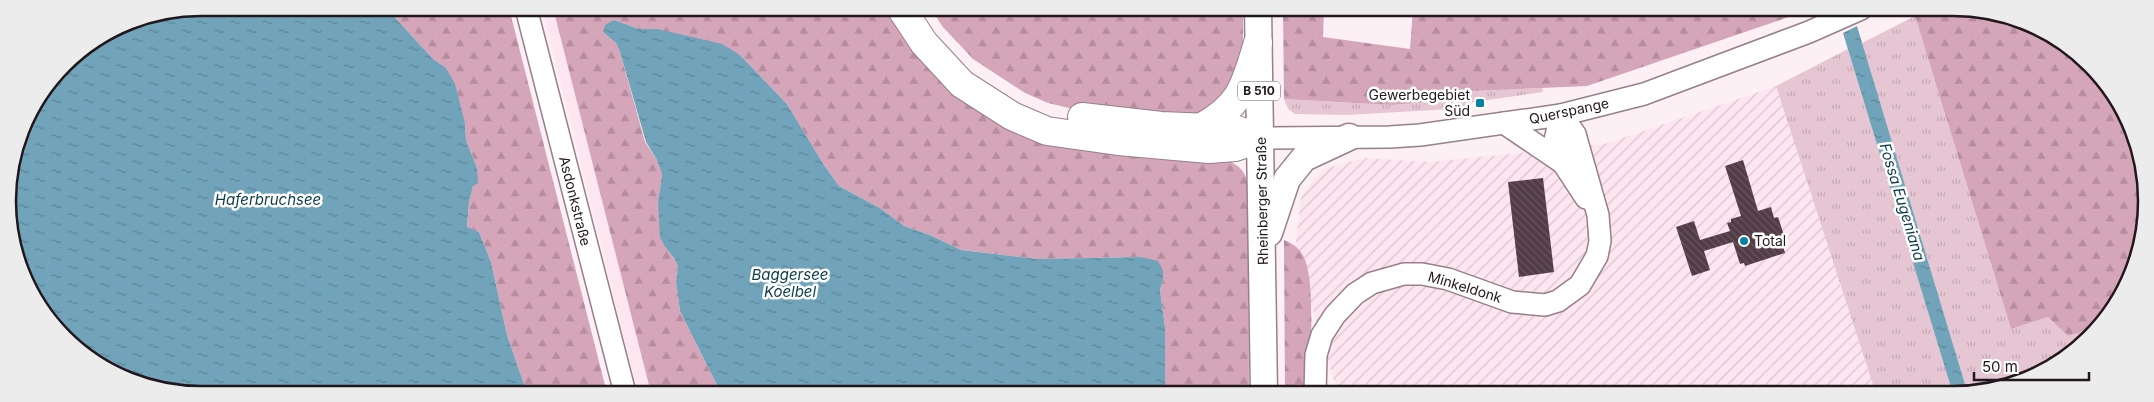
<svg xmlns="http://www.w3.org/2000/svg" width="2154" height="402" font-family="Inter,sans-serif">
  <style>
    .built { fill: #fde6f0 }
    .industrial { fill: url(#industrial-furrows) }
    .grass { fill: url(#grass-tufts) }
    .forest { fill: url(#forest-firs) }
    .water { fill: url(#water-ripples) }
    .building { fill: url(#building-back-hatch) }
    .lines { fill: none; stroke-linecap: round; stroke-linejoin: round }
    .minor-casing { stroke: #987f8a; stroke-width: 24 }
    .major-casing { stroke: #987f8a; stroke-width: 29 }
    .highway-casing { stroke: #987f8a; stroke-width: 30 }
    .minor { stroke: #fff; stroke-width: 21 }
    .major { stroke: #fff; stroke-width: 26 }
    .highway { stroke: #fff; stroke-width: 28 }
    .poi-dot { fill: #0483a7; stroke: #fff; stroke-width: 2 }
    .labels { text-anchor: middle; stroke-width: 5; stroke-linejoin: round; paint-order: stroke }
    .shield { fill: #fff; stroke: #645d60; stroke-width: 1 }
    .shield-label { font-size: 12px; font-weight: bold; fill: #21171c }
    .poi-label { font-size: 14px; fill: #21171c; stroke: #fff; text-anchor: end }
    .street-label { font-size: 14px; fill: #21171c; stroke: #fff }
    .water-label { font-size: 15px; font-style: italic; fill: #0d3c4c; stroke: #fff }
    .rim { fill: none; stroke: #21171c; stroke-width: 2.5 }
  </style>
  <defs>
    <pattern id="industrial-furrows" width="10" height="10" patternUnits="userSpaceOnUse" patternTransform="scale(1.25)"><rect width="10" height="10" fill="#fde6f0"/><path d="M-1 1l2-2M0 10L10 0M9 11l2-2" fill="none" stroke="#d9c5cd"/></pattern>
    <pattern id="grass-tufts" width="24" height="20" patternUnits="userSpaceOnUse" patternTransform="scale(1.25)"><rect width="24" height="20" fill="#e6c6d3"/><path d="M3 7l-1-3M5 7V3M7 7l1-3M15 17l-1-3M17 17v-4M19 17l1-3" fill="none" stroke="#c5a9b5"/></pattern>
    <pattern id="forest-firs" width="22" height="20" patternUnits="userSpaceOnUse" patternTransform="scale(1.25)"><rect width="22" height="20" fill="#d5a5b9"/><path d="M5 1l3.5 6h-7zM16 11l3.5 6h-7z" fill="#b78d9e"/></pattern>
    <pattern id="water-ripples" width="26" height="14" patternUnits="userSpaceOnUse" patternTransform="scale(1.25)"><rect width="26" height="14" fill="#71a4ba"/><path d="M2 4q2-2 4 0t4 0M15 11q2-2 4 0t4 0" fill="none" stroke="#5c8596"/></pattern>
    <pattern id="building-back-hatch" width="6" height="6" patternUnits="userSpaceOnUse" patternTransform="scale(1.25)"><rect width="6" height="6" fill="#523c46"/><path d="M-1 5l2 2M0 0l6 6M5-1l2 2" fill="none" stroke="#67555d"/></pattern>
  </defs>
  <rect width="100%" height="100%" fill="#fcf0f5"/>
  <polygon class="built" points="542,8 553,8 651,393 638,393"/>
  <polygon class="industrial" points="1776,86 1876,394 1338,394 1295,250 1301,196 1323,169 1364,158 1430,162 1605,144"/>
  <g class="grass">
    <polygon points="1915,16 2011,329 2048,317 2068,336 2098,327 2090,338 2027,380 1968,394 1862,43"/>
    <polygon points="1848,49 1953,394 1876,394 1776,86"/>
    <polygon points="1542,88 1543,92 1467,103 1468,108 1348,115 1295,114 1288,109 1284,99 1391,105 1440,101 1450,92"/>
  </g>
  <g class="forest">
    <polygon points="372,8 509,8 607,393 527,393 507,335 491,262 479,232 467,228 469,202 477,168 466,140 465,123 446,68 433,59 390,12"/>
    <path d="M553 8H889L976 106 1228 160C1240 167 1246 171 1248 186L1249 394H1165V327L1160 290 1163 280 1141 257 1038 259 961 250 930 235 904 226 880 208 839 186 824 165 787 104 740 55 658 29H639L614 20 603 32 616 43 620 52 645 142 657 160 662 174 658 202 665 247 675 259 678 267 676 282 680 311 721 393H651Z"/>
    <polygon points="931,8 1243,8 1243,49 1239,79 1210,115 1157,119 1069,108 1048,103 1025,93 973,59 942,26"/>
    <polygon points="1283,8 1324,9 1323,37 1410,49 1413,9 1812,9 1587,86 1450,92 1440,101 1391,105 1284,99"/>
    <polygon points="1937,9 1978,9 2049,33 2104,81 2109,88 2140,151 2145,226 2127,286 2098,327 2068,336 2048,317 2011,329 1915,16"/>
    <path d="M1284 240C1292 243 1301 249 1304 258 1316 281 1310 364 1309 394H1285Z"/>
  </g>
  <g class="water">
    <polygon points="201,8 372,8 390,12 433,59 446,68 455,84 465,123 466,140 477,168 478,183 473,186 469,202 467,227 479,232 491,262 507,335 527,393 176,393 115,374 55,328 18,263 8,189 27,116 64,64 127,22"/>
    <polygon points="614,20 639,29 658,29 722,44 740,55 787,104 824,165 839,186 880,208 904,226 930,235 961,250 1038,259 1141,257 1158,261 1163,270 1163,280 1160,290 1165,327 1165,394 721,393 680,311 676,282 678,267 675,259 665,247 660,237 658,202 662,174 657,160 646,142 620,52 616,43 603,32 605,25"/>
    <polygon points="1857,26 1968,394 1953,394 1843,33"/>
  </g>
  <g class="building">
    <polygon points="1743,160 1758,211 1771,207 1774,218 1778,217 1784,235 1780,236 1785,253 1745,266 1744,263 1740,264 1733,242 1704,251 1710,270 1692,276 1676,227 1694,221 1700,240 1730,231 1727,223 1731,222 1731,219 1741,216 1725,166"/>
    <polygon points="1543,178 1554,272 1519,277 1508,182"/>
  </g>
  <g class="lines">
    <defs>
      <g id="minor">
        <polyline points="526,8 625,393"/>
        <polyline points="1561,115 1555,140 1563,163 1586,198"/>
        <polyline points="1504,123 1563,163"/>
        <polyline points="1261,138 1390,137 1420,135 1561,115 1644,94 1809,32 1861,9"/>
        <polyline points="1315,394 1316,355 1322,335 1335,315 1355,294 1372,283 1404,274 1422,274 1448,279 1512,302 1545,305 1558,301 1580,285 1597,256 1600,241 1598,215 1575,134 1561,115"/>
      </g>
      <g id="major">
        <polyline points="1258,8 1264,394"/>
        <polyline points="1269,233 1287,179 1304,158 1349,137"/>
      </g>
      <g id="highway">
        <polyline points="901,8 924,43 962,84 1012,116 1047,131 1118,141 1209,149 1235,147 1261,138"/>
        <polyline points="1082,117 1161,126 1234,129 1259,138"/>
        <path d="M1202 127C1242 105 1245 85 1258 43"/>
      </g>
    </defs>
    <use href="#minor" class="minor-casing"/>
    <use href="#major" class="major-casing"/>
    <use href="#highway" class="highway-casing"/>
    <use href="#minor" class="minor"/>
    <use href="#major" class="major"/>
    <use href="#highway" class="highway"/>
  </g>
  <g class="poi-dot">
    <rect x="1475" y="98" width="10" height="10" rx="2.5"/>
    <circle cx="1744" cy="241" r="5"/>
  </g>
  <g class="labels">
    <rect class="shield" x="1238" y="81.5" width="42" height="19" rx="4"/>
    <g class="shield-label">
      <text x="1259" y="95">B 510</text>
    </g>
    <g class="poi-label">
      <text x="1470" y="100">Gewerbegebiet<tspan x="1470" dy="16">Süd</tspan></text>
      <text x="1754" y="246" text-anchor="start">Total</text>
    </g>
    <g class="street-label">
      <text transform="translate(1569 111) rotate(-12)" y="5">Querspange</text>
      <text transform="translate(575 201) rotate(76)" y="5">Asdonkstraße</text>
      <text transform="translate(1262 201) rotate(-91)" y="5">Rheinberger Straße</text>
      <text transform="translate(1465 287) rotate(17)" y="5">Minkeldonk</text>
    </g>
    <g class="water-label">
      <text x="268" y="205">Haferbruchsee</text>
      <text transform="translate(1902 202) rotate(73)" y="5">Fossa Eugeniana</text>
      <text x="790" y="280">Baggersee<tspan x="790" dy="17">Koelbel</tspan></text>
    </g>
  </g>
  <path d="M0 0H2154V402H0ZM201 16H1953A185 185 0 0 1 2138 201V201A185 185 0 0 1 1953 386H201A185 185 0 0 1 16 201V201A185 185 0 0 1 201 16Z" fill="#edeced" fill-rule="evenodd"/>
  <path class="rim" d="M201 16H1953A185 185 0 0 1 2138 201V201A185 185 0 0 1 1953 386H201A185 185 0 0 1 16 201V201A185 185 0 0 1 201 16Z"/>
  <path d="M1974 372v8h115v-8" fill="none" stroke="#21171c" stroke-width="2.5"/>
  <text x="1982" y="372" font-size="15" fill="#21171c" stroke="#ffffff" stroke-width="4" paint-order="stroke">50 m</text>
</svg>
